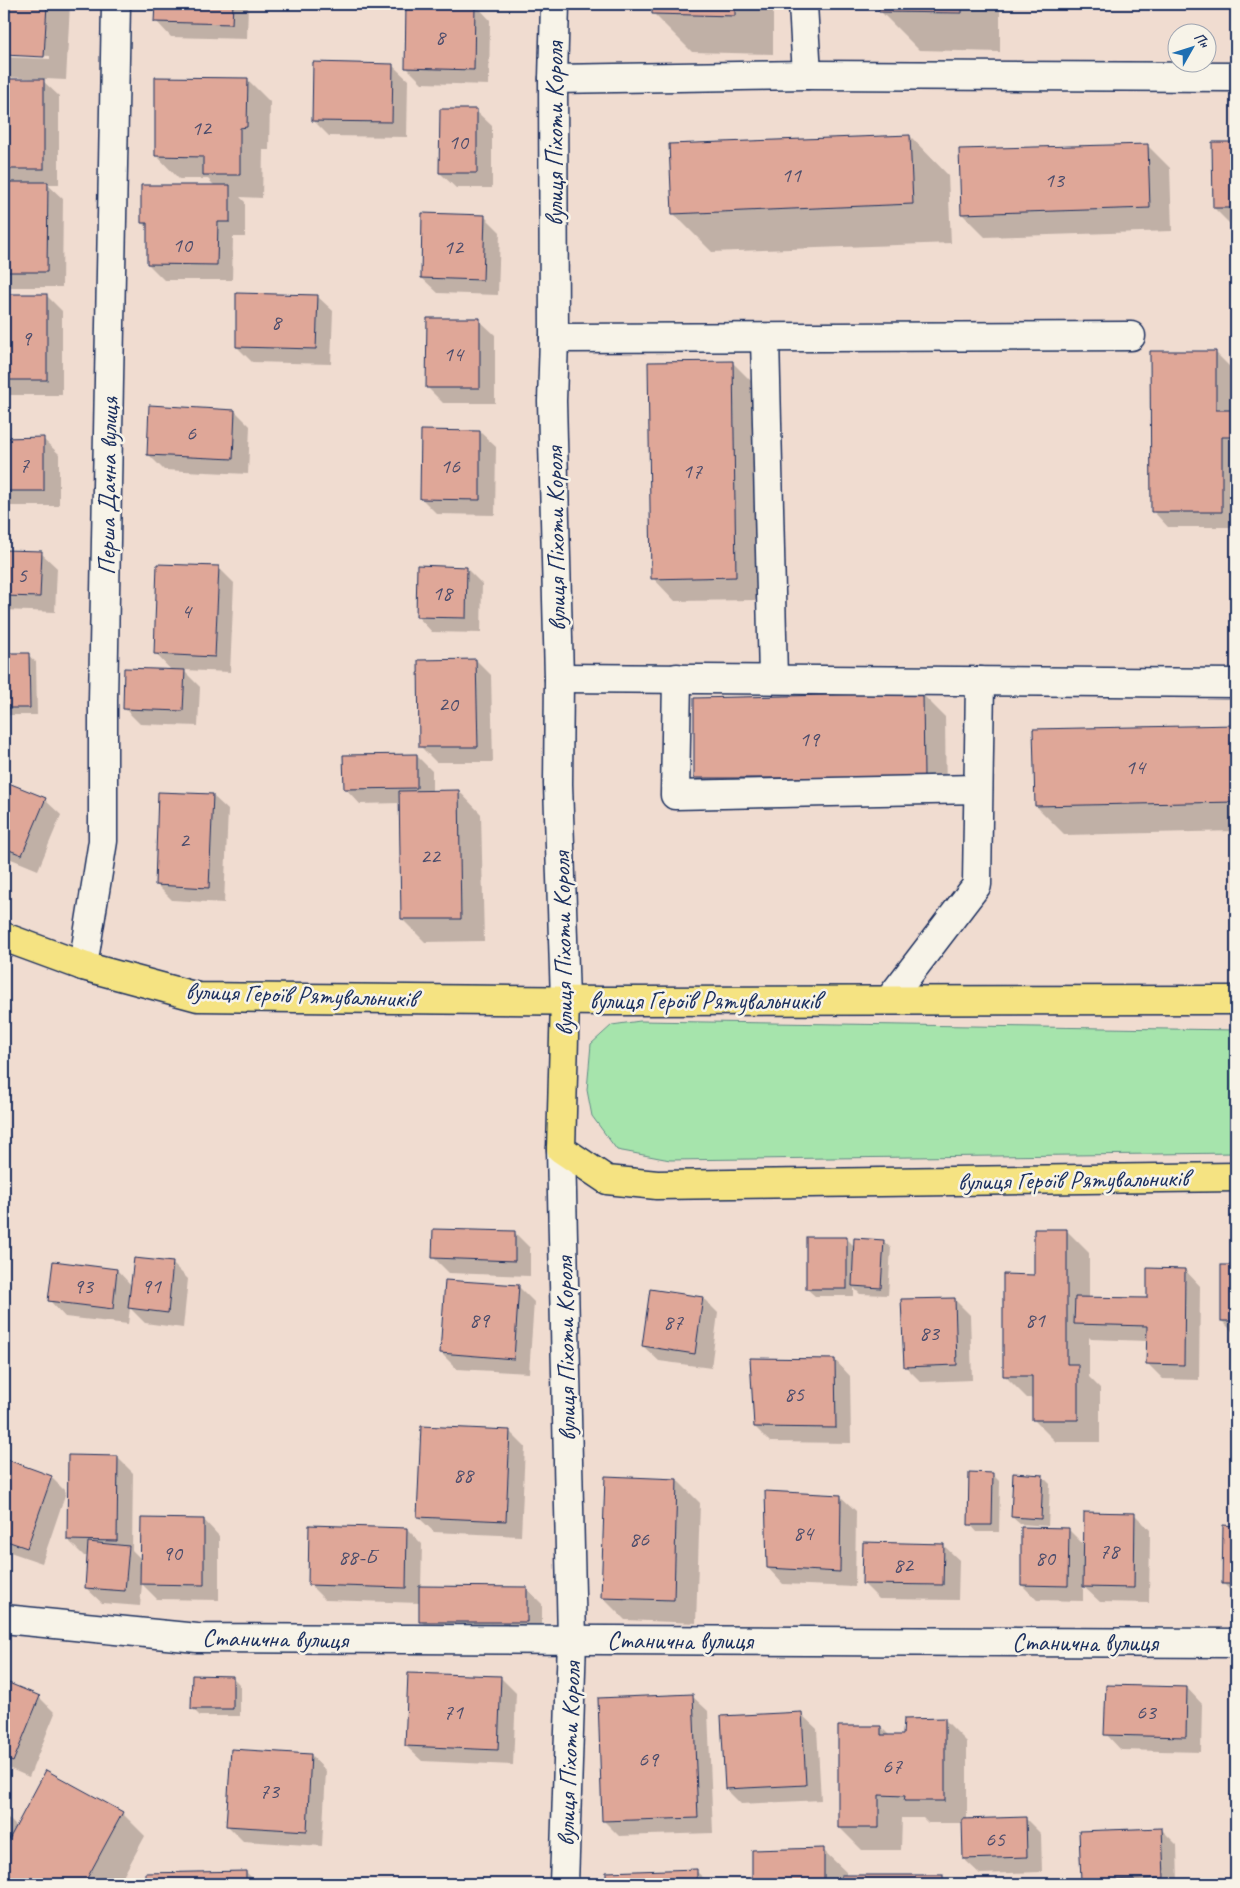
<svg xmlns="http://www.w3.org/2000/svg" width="1240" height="1888" font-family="Caveat,sans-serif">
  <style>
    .green { fill: #a6e4ac; stroke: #608a85 }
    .shadow { fill: #0003 }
    .building { fill: #dfa798; stroke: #1b2f5e }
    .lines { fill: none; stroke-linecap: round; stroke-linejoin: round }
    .minor-casing { stroke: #1b2f5e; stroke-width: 31 }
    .major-casing { stroke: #1b2f5e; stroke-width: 31 }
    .minor { stroke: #f7f3e8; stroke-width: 28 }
    .major { stroke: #f5e382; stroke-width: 28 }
    .labels { text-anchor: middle; stroke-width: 5; stroke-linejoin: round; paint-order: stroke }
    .number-label { font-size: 22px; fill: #4c4d6c }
    .street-label { font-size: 25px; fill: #1b2f5e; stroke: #f7f3e8 }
  </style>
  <rect width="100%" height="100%" fill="#f0dcd0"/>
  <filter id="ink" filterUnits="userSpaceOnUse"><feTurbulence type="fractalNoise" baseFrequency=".02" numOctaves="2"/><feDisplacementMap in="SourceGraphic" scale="10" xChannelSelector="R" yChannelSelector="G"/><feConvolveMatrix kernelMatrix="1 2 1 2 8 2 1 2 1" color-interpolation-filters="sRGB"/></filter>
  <g filter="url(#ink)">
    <polygon class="green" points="640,1021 1236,1030 1236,1153 670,1160 617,1150 592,1116 587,1090 591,1044 612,1025"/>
    <g class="shadow">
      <polygon points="4,4 70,4 66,80 4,77 4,57 50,59 50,56 4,54"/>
      <polygon points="156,4 248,4 247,39 171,37 156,21"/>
      <polygon points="407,4 475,4 490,20 489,85 422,83 407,68"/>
      <polygon points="654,4 773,4 773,54 692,52 654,14"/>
      <polygon points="880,4 1000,4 1000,52 919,50 880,11"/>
      <polygon points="392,65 408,80 407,137 329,136 313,120"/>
      <polygon points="247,79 270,102 269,150 263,150 262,198 240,197 245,202 245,237 233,237 232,280 164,280 148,264 148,228 142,223 215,186 208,179 179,179 157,156"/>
      <polygon points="4,81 43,81 59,96 59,184 47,184 63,199 62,287 7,287 4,284"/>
      <polygon points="476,111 492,126 492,188 456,188 440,173"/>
      <polygon points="910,136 948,175 951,243 712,252 673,213"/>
      <polygon points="1214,143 1236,143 1236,230 1214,208"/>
      <polygon points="1147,145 1170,168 1172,231 985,237 962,214"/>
      <polygon points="484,216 500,232 498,295 438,293 422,278"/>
      <polygon points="4,296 47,296 62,311 62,395 4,395"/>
      <polygon points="317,296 333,311 331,364 252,362 237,347"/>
      <polygon points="479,320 495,335 495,403 443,403 428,388"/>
      <polygon points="1215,352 1231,368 1231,411 1236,411 1236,527 1168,527 1153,511"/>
      <polygon points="732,362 755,385 758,600 675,601 653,578"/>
      <polygon points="235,411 250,426 248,474 164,470 148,454"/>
      <polygon points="480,432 496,447 495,515 437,514 422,499"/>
      <polygon points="4,439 43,439 59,454 59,506 8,506 4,502"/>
      <polygon points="4,551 41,553 57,568 55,612 4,610"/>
      <polygon points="218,567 234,583 230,672 183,670 200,687 198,726 140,724 124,708 172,671 155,653"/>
      <polygon points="467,569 482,584 481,633 432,632 417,616"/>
      <polygon points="4,655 28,655 36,662 37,715 5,715 4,714"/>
      <polygon points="476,660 491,675 493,762 436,762 421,747"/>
      <polygon points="922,694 945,717 946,801 718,800 695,777"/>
      <polygon points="1236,726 1236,831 1065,835 1036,806 1034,730"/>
      <polygon points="416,755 432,771 432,792 459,791 481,814 484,941 425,942 402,919 400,803 360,804 345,788"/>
      <polygon points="7,783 45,800 61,815 38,870 4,856 4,791"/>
      <polygon points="212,795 228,810 224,903 172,900 156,884"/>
      <polygon points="1066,1230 1089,1253 1089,1298 1148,1300 1185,1270 1200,1286 1199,1380 1163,1379 1148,1364 1148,1341 1091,1339 1089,1337 1089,1377 1100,1388 1100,1442 1056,1442 1033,1419 1033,1398 1027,1398 1004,1375 1035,1276"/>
      <polygon points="4,1232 9,1237 4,1263"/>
      <polygon points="515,1233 530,1248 530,1276 449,1273 434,1258"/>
      <polygon points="847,1239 855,1247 883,1241 891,1248 888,1295 860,1294 854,1288 854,1296 815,1296 807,1289"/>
      <polygon points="173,1264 188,1279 183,1328 145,1323 130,1308 128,1324 65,1317 50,1301 117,1270 132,1286"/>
      <polygon points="1222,1266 1236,1266 1236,1335 1222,1321"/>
      <polygon points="518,1286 534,1302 529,1373 457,1369 441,1353"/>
      <polygon points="703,1298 718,1313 711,1368 659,1361 643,1346"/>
      <polygon points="954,1299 970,1315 972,1380 921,1382 905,1366"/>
      <polygon points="835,1360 850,1376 851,1443 770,1442 755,1427"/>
      <polygon points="510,1432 525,1447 521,1536 434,1532 418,1517"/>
      <polygon points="117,1457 133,1473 132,1550 142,1560 204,1520 219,1536 219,1600 157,1599 142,1584 140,1606 102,1603 86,1588 88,1556 84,1556 68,1540"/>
      <polygon points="9,1462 51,1477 66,1492 42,1563 4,1550 4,1476"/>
      <polygon points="992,1474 1000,1482 999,1532 977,1532 970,1524"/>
      <polygon points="1042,1476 1050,1484 1048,1526 1020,1524 1012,1517"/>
      <polygon points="677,1480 700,1503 696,1623 625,1620 602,1597"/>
      <polygon points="840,1496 856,1511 855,1587 783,1584 768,1568"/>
      <polygon points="1134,1514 1150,1530 1149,1603 1100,1602 1083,1586 1083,1601 1037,1600 1022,1585 1068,1529 1085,1546"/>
      <polygon points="1225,1527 1236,1527 1236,1596 1224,1584"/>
      <polygon points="407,1529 422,1544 421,1588 526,1588 542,1604 542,1637 436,1637 421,1621 421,1603 325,1600 309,1584"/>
      <polygon points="943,1545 959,1560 958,1600 879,1599 863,1583"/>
      <polygon points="232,1677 240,1685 240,1716 200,1716 192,1708"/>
      <polygon points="500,1677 516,1693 513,1765 422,1761 406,1746"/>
      <polygon points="4,1683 39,1697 55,1713 29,1777 4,1766"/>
      <polygon points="1187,1688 1202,1704 1201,1752 1121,1750 1106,1734"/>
      <polygon points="692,1696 708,1711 713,1833 619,1836 604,1821"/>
      <polygon points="801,1714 817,1729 821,1800 741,1804 726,1789"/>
      <polygon points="945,1720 967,1742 967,1820 1025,1818 1041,1834 1042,1872 980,1874 964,1859 963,1823 928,1823 923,1818 902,1818 901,1850 862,1850 839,1827 881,1727 890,1736 905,1737"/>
      <polygon points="311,1755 326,1771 322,1846 243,1841 228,1826"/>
      <polygon points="122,1813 145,1836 119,1884 4,1884 4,1814 17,1827"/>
      <polygon points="1162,1830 1177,1845 1178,1884 1086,1884 1082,1880"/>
      <polygon points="823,1850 846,1872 846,1876 942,1876 950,1884 754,1884 753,1851"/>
      <polygon points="696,1871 710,1884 607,1884 607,1873"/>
      <polygon points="246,1872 258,1884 147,1884 146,1874"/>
    </g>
    <g class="building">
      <polygon points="4,4 47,4 44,57 4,55"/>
      <polygon points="155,4 233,4 232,24 154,22"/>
      <polygon points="406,4 475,4 474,70 405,68"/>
      <polygon points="652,4 735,4 735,16 652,14"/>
      <polygon points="879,4 962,4 962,13 879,12"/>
      <polygon points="313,62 393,64 392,122 312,121"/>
      <polygon points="155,77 248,78 247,127 240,128 240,175 203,175 203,157 155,156"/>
      <rect x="4" y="79" width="40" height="90"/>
      <polygon points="440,109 477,109 477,173 439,173"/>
      <polygon points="910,135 913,204 672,214 669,144"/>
      <polygon points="1212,142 1236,142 1236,208 1213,208"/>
      <polygon points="1148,144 1150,208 961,214 959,149"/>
      <polygon points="4,182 48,182 47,272 4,272"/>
      <polygon points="141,185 230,185 230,222 218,222 217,265 147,264 147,223 141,223"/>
      <polygon points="422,213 485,215 483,280 421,278"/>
      <polygon points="236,293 318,295 316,349 236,347"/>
      <rect x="4" y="294" width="43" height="86"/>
      <polygon points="427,318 480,318 480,388 426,388"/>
      <polygon points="1150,351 1216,351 1216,410 1236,410 1236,437 1222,437 1222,512 1151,512"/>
      <polygon points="733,361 736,577 651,579 648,362"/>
      <polygon points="149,405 235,410 233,459 147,455"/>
      <polygon points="421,430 480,431 480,500 420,499"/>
      <polygon points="44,437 44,491 4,491 4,438"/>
      <polygon points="4,550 42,551 40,597 4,596"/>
      <polygon points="157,564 219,566 215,657 154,654"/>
      <polygon points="417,565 467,567 466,618 416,617"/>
      <polygon points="4,653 29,653 30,708 4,708"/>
      <polygon points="476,659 478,747 419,747 418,660"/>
      <polygon points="124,668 185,670 183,711 123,709"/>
      <polygon points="923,693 924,778 694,778 694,698"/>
      <polygon points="1236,725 1236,802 1035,806 1033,729"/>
      <polygon points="417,754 417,788 344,789 343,755"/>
      <polygon points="6,782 46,798 22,855 4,848 4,788"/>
      <polygon points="459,790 461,919 401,919 399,791"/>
      <polygon points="158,792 213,794 209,888 155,885"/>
      <polygon points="433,1229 515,1231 515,1261 432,1258"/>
      <polygon points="1034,1229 1067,1229 1067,1364 1078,1364 1078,1420 1032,1420 1032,1376 1003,1376 1003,1274 1034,1275"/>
      <rect x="806" y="1237" width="41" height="52"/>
      <polygon points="854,1238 884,1240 881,1288 852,1286"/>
      <polygon points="134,1258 173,1262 168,1313 128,1308"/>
      <polygon points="53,1261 117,1269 113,1309 48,1301"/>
      <rect x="1221" y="1265" width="15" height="56"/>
      <polygon points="1147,1268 1185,1269 1184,1365 1146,1364 1147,1326 1074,1324 1075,1297 1147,1298"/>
      <polygon points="445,1280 519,1285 514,1359 440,1353"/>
      <polygon points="650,1289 703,1297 695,1354 642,1346"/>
      <polygon points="955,1298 957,1365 904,1367 901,1299"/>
      <polygon points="750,1358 835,1359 836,1428 754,1427"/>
      <polygon points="421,1426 510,1430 506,1521 417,1517"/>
      <polygon points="68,1455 118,1456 117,1541 67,1540"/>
      <polygon points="8,1460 52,1476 27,1548 4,1540 4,1472"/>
      <polygon points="969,1472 993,1473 992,1525 968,1525"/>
      <polygon points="1013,1473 1043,1475 1041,1519 1011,1517"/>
      <polygon points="605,1476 677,1479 674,1600 601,1598"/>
      <polygon points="765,1491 841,1495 840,1572 767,1568"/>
      <polygon points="1084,1512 1135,1513 1134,1588 1083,1587"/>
      <polygon points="141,1518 204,1519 204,1585 140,1584"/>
      <polygon points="309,1525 407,1528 406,1588 308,1585"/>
      <polygon points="1223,1525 1236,1526 1236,1584 1222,1584"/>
      <polygon points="1021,1527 1069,1528 1068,1586 1021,1585"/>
      <polygon points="88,1542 129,1546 125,1591 85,1588"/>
      <polygon points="863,1542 944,1544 943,1585 862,1584"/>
      <polygon points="419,1586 527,1587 527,1622 419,1622"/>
      <polygon points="408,1673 501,1676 498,1750 405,1746"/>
      <polygon points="192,1675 233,1676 233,1709 191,1709"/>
      <polygon points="4,1681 40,1696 13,1762 4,1758"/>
      <polygon points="1106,1685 1187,1687 1186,1737 1104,1735"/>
      <polygon points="693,1694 698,1818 602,1821 598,1698"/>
      <polygon points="802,1712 806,1785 725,1789 721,1716"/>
      <polygon points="945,1718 945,1801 904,1801 905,1796 879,1795 879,1828 838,1828 838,1726 881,1726 881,1735 903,1735 904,1719"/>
      <polygon points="231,1749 311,1754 307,1831 226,1826"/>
      <polygon points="46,1770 123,1812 84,1884 4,1884 4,1849"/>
      <polygon points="1026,1817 1027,1857 963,1859 962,1819"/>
      <polygon points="1162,1828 1164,1878 1081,1881 1079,1831"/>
      <polygon points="824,1848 824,1884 752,1884 752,1850"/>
      <polygon points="697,1869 697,1884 606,1884 606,1872"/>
      <polygon points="246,1871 246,1884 145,1884 145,1873"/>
      <rect x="841" y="1875" width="102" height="9"/>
      <polygon points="1000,1882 1039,1884 1000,1884"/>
    </g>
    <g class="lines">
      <defs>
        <g id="minor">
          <polyline points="555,4 553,79 554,338 552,401 559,678 558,784 565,1000"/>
          <polyline points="803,4 807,75"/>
          <polyline points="553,79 807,75 1236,77"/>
          <polyline points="554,338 1131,336"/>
          <polyline points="765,338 773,678"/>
          <polyline points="559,678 1236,683"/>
          <polyline points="677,678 675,795 978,789"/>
          <polyline points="83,966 103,841 103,701 116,4"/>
          <polyline points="889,1000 977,885 980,681"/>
          <polyline points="561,1149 572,1640 564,1884"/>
          <polyline points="4,1619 197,1638 1236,1643"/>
        </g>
        <g id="major">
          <polyline points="4,937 83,966 198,997 605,1001 1236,1000"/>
          <polyline points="565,1000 561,1149 607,1180 657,1185 1236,1177"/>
        </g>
      </defs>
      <use href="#minor" class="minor-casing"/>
      <use href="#major" class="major-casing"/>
      <use href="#minor" class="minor"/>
      <use href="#major" class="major"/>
    </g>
  </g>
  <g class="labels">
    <g class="number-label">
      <text x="440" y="44">8</text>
      <text x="201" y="135">12</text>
      <text x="458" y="149">10</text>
      <text x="791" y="182">11</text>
      <text x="1054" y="187">13</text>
      <text x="182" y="252">10</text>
      <text x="453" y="254">12</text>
      <text x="276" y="329">8</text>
      <text x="26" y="345">9</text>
      <text x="453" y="361">14</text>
      <text x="191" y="440">6</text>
      <text x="24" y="472">7</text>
      <text x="450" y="473">16</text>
      <text x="692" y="478">17</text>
      <text x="22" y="582">5</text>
      <text x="442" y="600">18</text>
      <text x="186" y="618">4</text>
      <text x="448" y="711">20</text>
      <text x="809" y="746">19</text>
      <text x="1135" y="774">14</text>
      <text x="184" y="847">2</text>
      <text x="430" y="863">22</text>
      <text x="83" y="1293">93</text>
      <text x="151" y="1293">91</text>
      <text x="479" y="1327">89</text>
      <text x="1035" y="1327">81</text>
      <text x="673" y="1329">87</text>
      <text x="929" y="1340">83</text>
      <text x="794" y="1401">85</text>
      <text x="463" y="1482">88</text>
      <text x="803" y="1540">84</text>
      <text x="639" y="1546">86</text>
      <text x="1109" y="1558">78</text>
      <text x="172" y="1560">90</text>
      <text x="357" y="1564">88-Б</text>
      <text x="1045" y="1565">80</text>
      <text x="903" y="1572">82</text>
      <text x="453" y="1719">71</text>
      <text x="1146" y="1719">63</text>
      <text x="648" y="1766">69</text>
      <text x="892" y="1773">67</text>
      <text x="269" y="1798">73</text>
      <text x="995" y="1846">65</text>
    </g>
    <g class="street-label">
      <text transform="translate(554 134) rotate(-90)" y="9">вулиця Піхоти Короля</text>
      <text transform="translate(107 486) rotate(-89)" y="9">Перша Дачна вулиця</text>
      <text transform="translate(555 539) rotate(-91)" y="9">вулиця Піхоти Короля</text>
      <text transform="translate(562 944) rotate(-91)" y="9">вулиця Піхоти Короля</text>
      <text transform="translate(301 994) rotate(2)" y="9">вулиця Героїв Рятувальників</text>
      <text x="705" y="1009">вулиця Героїв Рятувальників</text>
      <text transform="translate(1073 1179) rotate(-1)" y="9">вулиця Героїв Рятувальників</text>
      <text transform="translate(565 1349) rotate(-91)" y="9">вулиця Піхоти Короля</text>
      <text transform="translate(275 1638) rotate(1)" y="9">Станична вулиця</text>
      <text x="680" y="1649">Станична вулиця</text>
      <text x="1085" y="1651">Станична вулиця</text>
      <text transform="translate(568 1754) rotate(-88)" y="9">вулиця Піхоти Короля</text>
    </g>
  </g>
  <rect width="1240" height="1888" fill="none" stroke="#f7f3e8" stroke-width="20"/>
  <rect x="10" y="10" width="1220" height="1868" fill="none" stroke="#1b2f5e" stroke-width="2" filter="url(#ink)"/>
  <g transform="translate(1192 48) rotate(51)"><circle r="24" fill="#f7f3e8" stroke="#9fa5b1"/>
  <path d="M0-4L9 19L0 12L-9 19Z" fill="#1f6fb2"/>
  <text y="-8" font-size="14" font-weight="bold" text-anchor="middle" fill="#1b2f5e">Пн</text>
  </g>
</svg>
